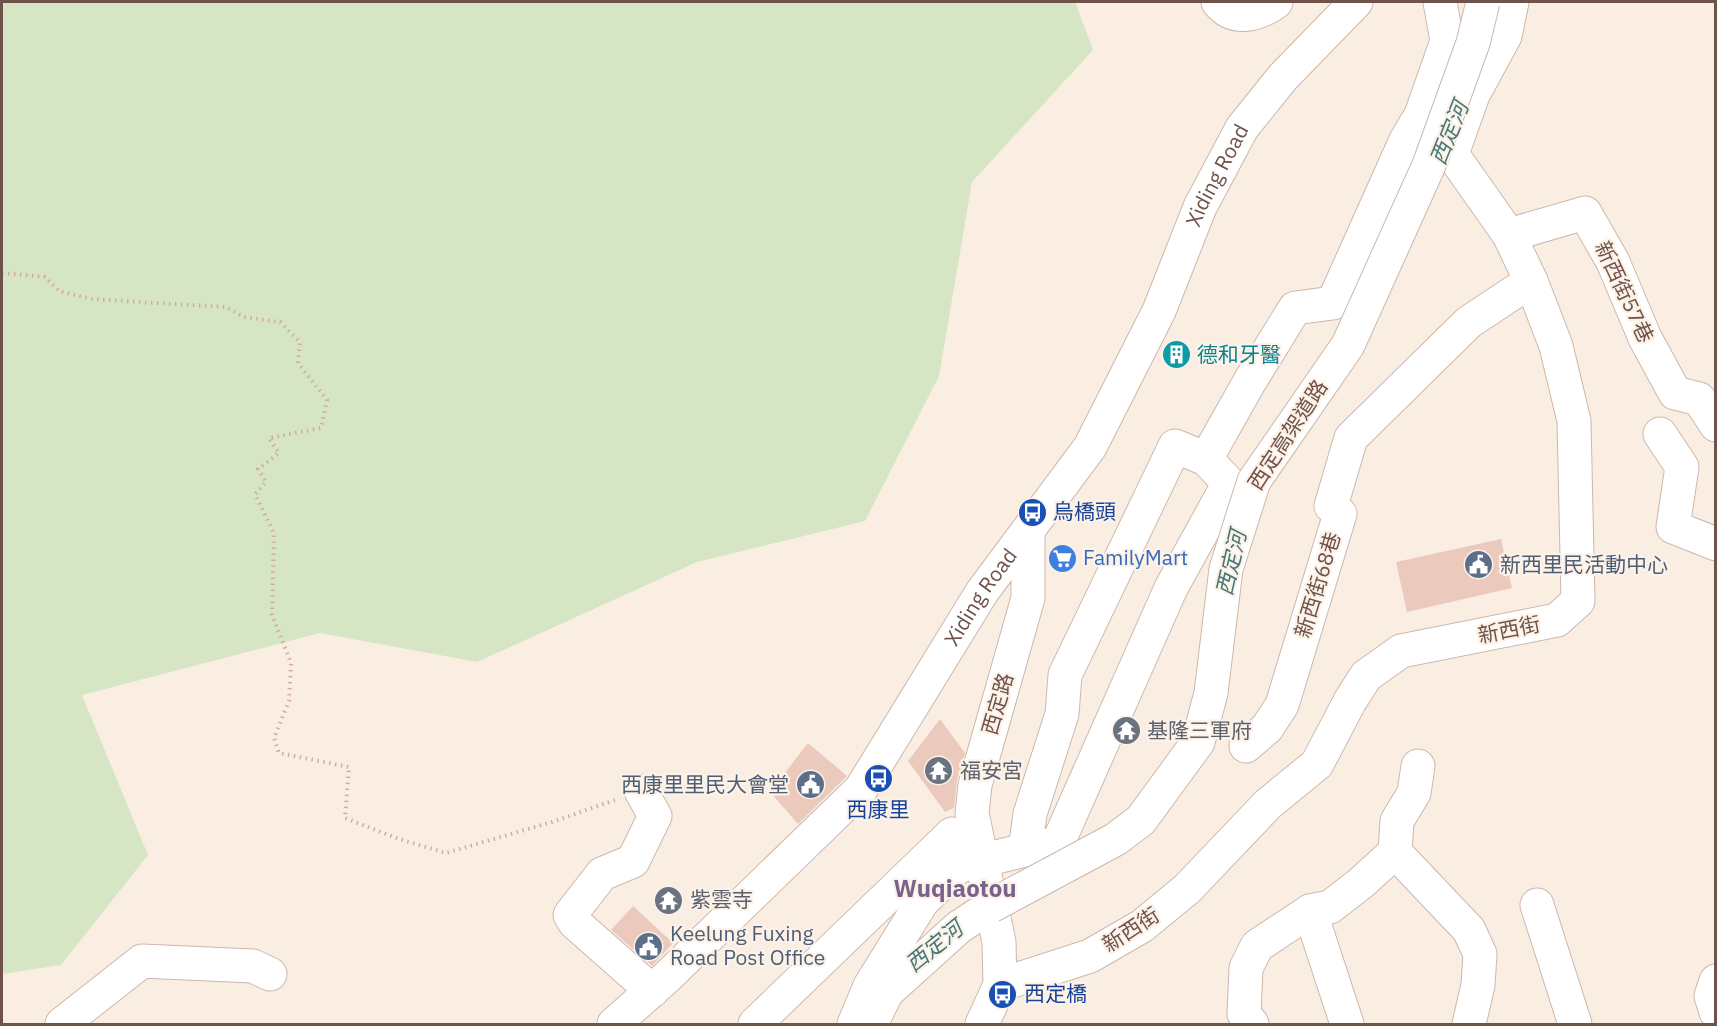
<svg xmlns="http://www.w3.org/2000/svg" width="1717" height="1026" font-family="'IBM Plex Sans','Noto Sans TC',sans-serif">
  <style>
    .green { fill: #d6e5c3 }
    .building { fill: #ecc9bd }
    .lines { fill: none; stroke-linecap: round; stroke-linejoin: round }
    .minor-casing { stroke: #ccb7ad; stroke-width: 35 }
    .path { stroke: #d1ada1; stroke-width: 4; stroke-dasharray: 1.5 4.5; stroke-linecap: butt }
    .minor { stroke: #fff; stroke-width: 33 }
    .minor-bridge-casing { stroke: #ccb7ad; stroke-width: 35; stroke-linecap: butt }
    .minor-bridge { stroke: #fff; stroke-width: 33 }
    .labels { text-anchor: middle; stroke-width: 4.5; stroke-linejoin: round; paint-order: stroke }
    .street-label { font-size: 21px; fill: #6f534b; stroke: #fdf2e8 }
    .culture-label { font-size: 21px; fill: #0d838f; stroke: #fdf2e8; text-anchor: start }
    .transit-label { font-size: 21px; fill: #164399; stroke: #fdf2e8; text-anchor: start }
    .shop-label { font-size: 21px; fill: #366cbe; stroke: #fdf2e8; text-anchor: start }
    .service-label { font-size: 21px; fill: #4e5e75; stroke: #fdf2e8; text-anchor: start }
    .worship-label { font-size: 21px; fill: #5b616d; stroke: #fdf2e8; text-anchor: start }
    .water-label { font-size: 22px; font-style: italic; fill: #44787a; stroke: #fdf2e8 }
    .quarter-label { font-size: 24px; font-weight: bold; fill: #79638c; stroke: #fdf2e8 }
  </style>
  <rect width="100%" height="100%" fill="#faeee3"/>
  <polygon class="green" points="2,2 261,2 264,3 265,2 1075,2 1093,50 972,182 939,376 865,521 697,562 477,662 320,633 82,695 148,855 61,965 2,974"/>
  <g class="building">
    <polygon points="1501,539 1512,588 1407,612 1396,562"/>
    <polygon points="940,719 965,753 957,780 954,808 945,812 908,761"/>
    <polygon points="808,743 847,776 798,824 770,792"/>
    <polygon points="633,906 673,943 652,966 611,930"/>
  </g>
  <g class="lines">
    <defs>
      <g id="minor">
        <path d="M1218 2C1234 22 1258 15 1276 2"/>
        <polyline points="1452,154 1473,95 1505,36 1512,2"/>
        <polyline points="1509,235 1585,213 1613,262 1645,338 1675,393 1699,399 1716,425"/>
        <polyline points="1660,434 1682,467 1673,527 1716,544"/>
        <polyline points="1206,459 1250,381 1295,308 1333,303 1406,140 1421,115 1447,41 1440,2"/>
        <polyline points="1246,746 1267,728 1282,705 1340,514 1331,506 1351,438 1469,322 1531,281"/>
        <polyline points="1418,766 1414,793 1397,821 1395,852 1469,930 1480,954 1478,985 1469,1024"/>
        <polyline points="641,791 655,816 633,861 602,874 570,915 575,923 652,991"/>
        <polyline points="1537,905 1575,1024"/>
        <polyline points="1716,981 1711,996 1716,1012"/>
        <polyline points="1000,985 1090,956 1142,926 1187,889 1268,804 1317,764 1350,701 1366,676 1401,651 1557,620 1578,601 1574,421 1556,346 1531,281 1509,235 1452,154 1421,115"/>
        <polyline points="876,1014 887,992 959,927 991,906"/>
        <polyline points="62,1024 142,961 253,966 270,974"/>
        <path id="s1" d="M614 1024 667 977 861 789 982 592 1090 447 1159 311 1200 207 1242 128 1283 77 1356 2"/>
        <polyline points="755,1024 952,834 981,862"/>
        <polyline points="854,1024 870,986 922,902 959,866 1025,850 1030,814 1062,714 1065,675 1175,446 1206,459 1229,483 1171,588 1058,843 1025,850"/>
        <polyline points="982,1024 1000,985 999,942 972,813 975,785 1028,598 1028,531"/>
        <polyline points="1252,1024 1244,1014 1246,968 1257,946 1310,911"/>
        <polyline points="1347,1024 1310,911 1330,907 1361,883 1395,852"/>
      </g>
    </defs>
    <use href="#minor" class="minor-casing"/>
    <polyline class="path" points="2,273 45,277 59,291 91,299 226,307 244,317 280,322 300,342 298,363 327,400 321,428 269,438 279,453 258,469 266,482 255,494 274,533 272,615 291,663 289,701 274,738 279,753 349,767 345,818 399,839 446,853 552,822 615,800"/>
    <use href="#minor" class="minor"/>
    <defs>
      <polyline id="minor-bridge" points="991,906 1116,839 1141,820 1198,742 1211,693 1226,569 1254,481 1348,345 1429,165 1473,43 1483,2"/>
    </defs>
    <use href="#minor-bridge" class="minor-bridge-casing"/>
    <use href="#minor-bridge" class="minor-bridge"/>
  </g>
  <defs>
    <symbol id="building-disc" viewBox="-11 -11 22 22"><circle r="9.5" fill="#0f9aa8" stroke="#fdf2e8"/><path d="M-4-6H4V6H1V3H-1V6H-4ZM-2.5-4.3h1.7v1.8h-1.7ZM.8-4.3h1.7v1.8H.8ZM-2.5-1h1.7V.8h-1.7ZM.8-1h1.7V.8H.8Z" fill="#fff"/></symbol>
    <symbol id="bus-disc" viewBox="-11 -11 22 22"><circle r="9.5" fill="#1a4fb4" stroke="#fdf2e8"/><path d="M-5-6H5V4H4V6H2V4H-2V6H-4V4H-5ZM-3.5-4V0h7V-4ZM-3.5 1.2v1.5H-2V1.2ZM2 1.2v1.5H3.5V1.2Z" fill="#fff"/></symbol>
    <symbol id="supermarket-disc" viewBox="-11 -11 22 22"><circle r="9.5" fill="#3f7fe0" stroke="#fdf2e8"/><path d="M-6-5.5h2.5l.6 2H6L4.5 2H-2.5L-4.4-4H-6ZM-1.5 3.2a1.3 1.3 0 1 0 .1 0ZM3 3.2a1.3 1.3 0 1 0 .1 0Z" fill="#fff"/></symbol>
    <symbol id="civic-disc" viewBox="-11 -11 22 22"><circle r="9.5" fill="#5c6f8a" stroke="#fdf2e8"/><path d="M-.6-6.5H3V-4.5H.6V-3L4-1V1h2V6H-6V1h2V-1L-.6-3ZM-1.2 2.5V6h2.4V2.5Z" fill="#fff"/></symbol>
    <symbol id="temple-disc" viewBox="-11 -11 22 22"><circle r="9.5" fill="#6b7280" stroke="#fdf2e8"/><path d="M0-6L5-2H3V0L6.5 2.5H4V6H1.5V3h-3V6H-4V2.5H-6.5L-3 0V-2H-5Z" fill="#fff"/></symbol>
  </defs>
  <g fill-rule="evenodd">
    <use href="#building-disc" x="1160" y="338" width="33" height="33"/>
    <use href="#bus-disc" x="1016" y="496" width="33" height="33"/>
    <use href="#supermarket-disc" x="1046" y="542" width="33" height="33"/>
    <use href="#civic-disc" x="1462" y="548" width="33" height="33"/>
    <use href="#temple-disc" x="1110" y="714" width="33" height="33"/>
    <use href="#temple-disc" x="922" y="754" width="33" height="33"/>
    <use href="#bus-disc" x="862" y="762" width="33" height="33"/>
    <use href="#civic-disc" x="794" y="768" width="33" height="33"/>
    <use href="#temple-disc" x="652" y="884" width="33" height="33"/>
    <use href="#civic-disc" x="632" y="930" width="33" height="33"/>
    <use href="#bus-disc" x="986" y="978" width="33" height="33"/>
  </g>
  <g class="labels">
    <g class="street-label">
      <text dy="7" stroke="none"><textPath href="#s1" startOffset="1053">Xiding Road</textPath></text>
      <text transform="translate(1624 292) rotate(65)" y="7">新西街57巷</text>
      <text transform="translate(1288 435) rotate(-57)" y="7">西定高架道路</text>
      <text transform="translate(1318 585) rotate(-73)" y="7">新西街68巷</text>
      <text dy="7" stroke="none"><textPath href="#s1" startOffset="567">Xiding Road</textPath></text>
      <text transform="translate(1509 630) rotate(-11)" y="7">新西街</text>
      <text transform="translate(998 704) rotate(-74)" y="7">西定路</text>
      <text transform="translate(1131 930) rotate(-33)" y="7">新西街</text>
    </g>
    <g class="culture-label">
      <text x="1197" y="362">德和牙醫</text>
    </g>
    <g class="transit-label">
      <text x="1053" y="519">烏橋頭</text>
      <text x="878" y="817" text-anchor="middle">西康里</text>
      <text x="1024" y="1001">西定橋</text>
    </g>
    <g class="shop-label">
      <text x="1083" y="565">FamilyMart</text>
    </g>
    <g class="service-label">
      <text x="1500" y="572">新西里民活動中心</text>
      <text x="789" y="792" text-anchor="end">西康里里民大會堂</text>
      <text x="670" y="941">Keelung Fuxing<tspan x="670" dy="24">Road Post Office</tspan></text>
    </g>
    <g class="worship-label">
      <text x="1147" y="738">基隆三軍府</text>
      <text x="960" y="778">福安宮</text>
      <text x="690" y="907">紫雲寺</text>
    </g>
    <g class="water-label">
      <text transform="translate(1449 133) rotate(-68)" y="8">西定河</text>
      <text transform="translate(1231 563) rotate(-77)" y="8">西定河</text>
      <text transform="translate(934 946) rotate(-39)" y="8">西定河</text>
    </g>
    <g class="quarter-label">
      <text x="955" y="897">Wuqiaotou</text>
    </g>
  </g>
  <rect width="1717" height="1026" fill="none" stroke="#6f534b" stroke-width="6"/>
</svg>
